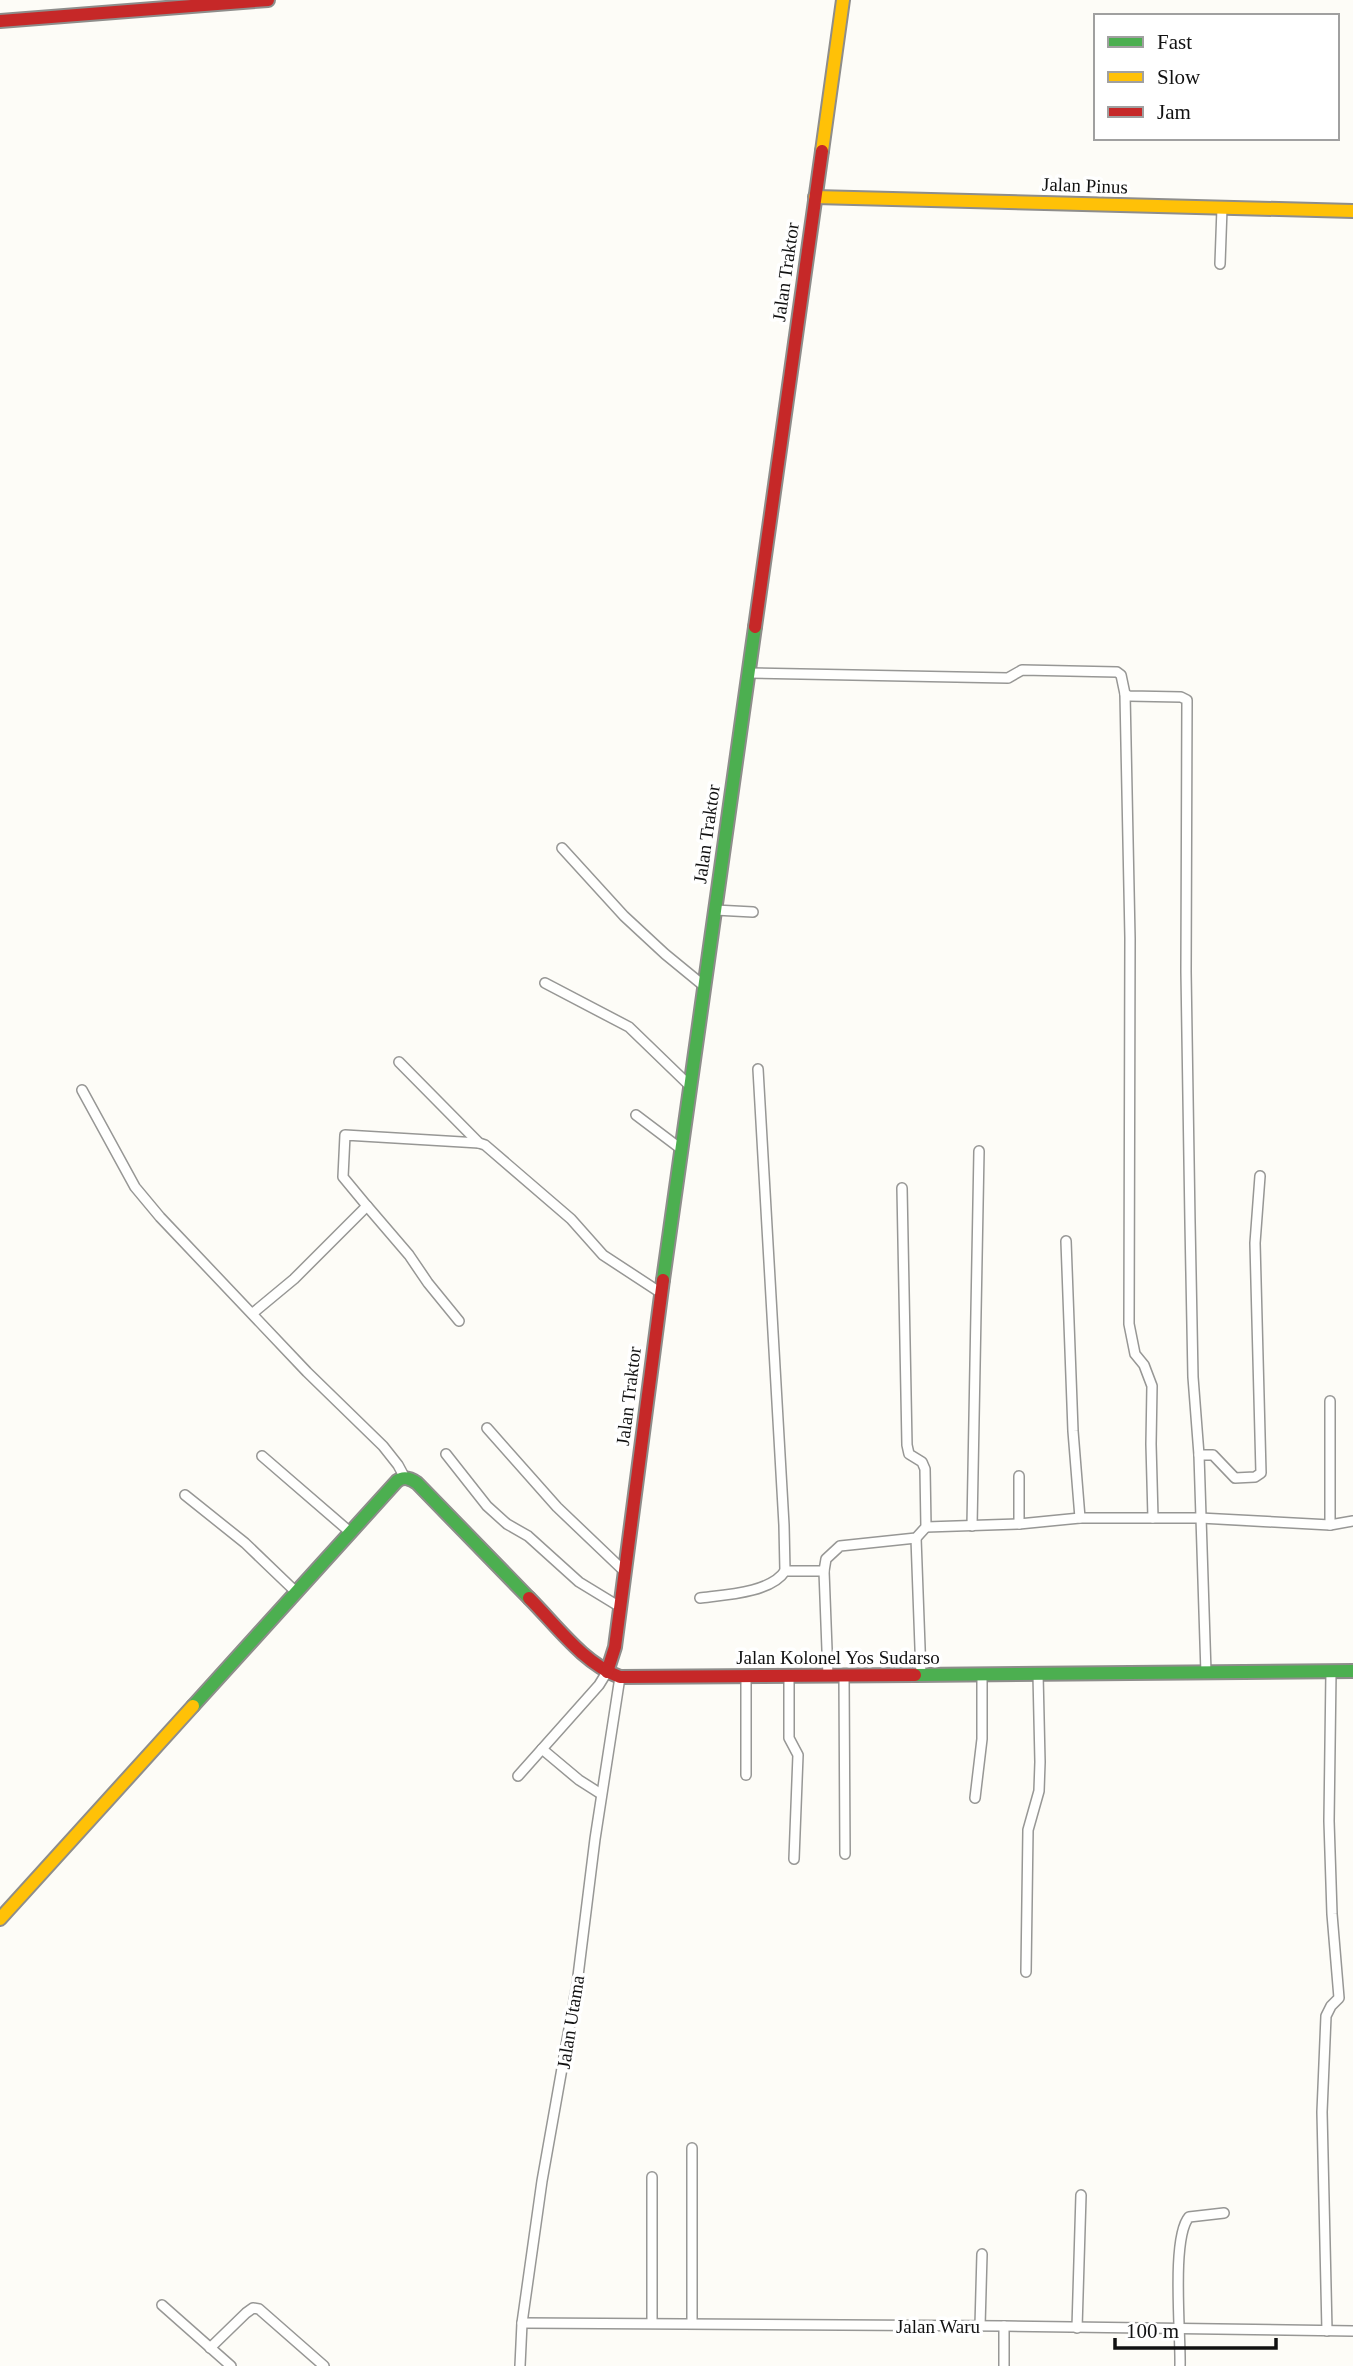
<svg xmlns="http://www.w3.org/2000/svg" width="1353" height="2366" font-family="Georgia,serif">
  <style>
    .lines { fill: none; stroke-linecap: round; stroke-linejoin: round }
    .street-casing { stroke: #979795; stroke-width: 12 }
    .fast-casing { stroke: #8e8d8b; stroke-width: 16 }
    .slow-casing { stroke: #8e8d8b; stroke-width: 16 }
    .jam-casing { stroke: #8e8d8b; stroke-width: 16 }
    .street { stroke: #fffffe; stroke-width: 9 }
    .fast { stroke: #4caf50; stroke-width: 12 }
    .slow { stroke: #ffc107; stroke-width: 12 }
    .jam { stroke: #c62828; stroke-width: 12 }
    .labels { text-anchor: middle; stroke-width: 7; stroke-linejoin: round; paint-order: stroke }
    .street-label { font-size: 19px; fill: #111; stroke: #fff }
  </style>
  <rect width="100%" height="100%" fill="#fdfcf7"/>
  <g class="lines">
    <defs>
      <g id="street">
        <polyline points="1220,264 1222,208"/>
        <polyline points="748,673 1008,678 1022,670 1117,672 1121,675 1125,694 1129,696 1181,697 1187,700 1186,972 1190,1222 1193,1377 1199,1455 1206,1673"/>
        <polyline points="1125,694 1130,938 1129,1324 1135,1354 1144,1365 1152,1386 1151,1444 1153,1518"/>
        <polyline points="562,848 624,916 665,954 704,986"/>
        <polyline points="715,910 753,912"/>
        <polyline points="545,983 629,1027 690,1086"/>
        <polyline points="399,1062 479,1143 485,1145 571,1219 603,1255 661,1293"/>
        <polyline points="758,1069 784,1525 785,1571"/>
        <polyline points="82,1090 135,1187 160,1217 307,1372 383,1446 398,1465 405,1478"/>
        <polyline points="636,1115 681,1149"/>
        <polyline points="367,1206 409,1255 428,1283 459,1321"/>
        <polyline points="1066,1241 1073,1431 1080,1518"/>
        <polyline points="253,1313 294,1279 367,1206 343,1177 345,1135 479,1143"/>
        <polyline points="1330,1401 1330,1525"/>
        <polyline points="487,1428 557,1507 624,1571"/>
        <polyline points="446,1454 487,1506 507,1524 528,1536 579,1582 620,1607"/>
        <polyline points="1199,1455 1213,1455 1235,1478 1255,1477 1261,1473 1255,1243 1260,1176"/>
        <polyline points="262,1456 350,1532"/>
        <polyline points="1019,1476 1019,1524"/>
        <polyline points="185,1495 245,1543 296,1592"/>
        <polyline points="972,1526 979,1151"/>
        <polyline points="926,1527 1019,1524 1080,1518 1200,1518 1330,1525 1353,1521"/>
        <polyline points="916,1538 921,1675"/>
        <path d="M700 1598C723 1595 771 1593 785 1571H824"/>
        <polyline points="789,1676 789,1738 798,1755 794,1859"/>
        <polyline points="828,1676 824,1571 826,1559 840,1546 916,1538 926,1527 925,1469 922,1462 909,1454 907,1445 902,1188"/>
        <polyline points="844,1676 845,1854"/>
        <polyline points="746,1677 746,1775"/>
        <polyline points="542,1749 579,1780 601,1794"/>
        <polyline points="518,1776 599,1685 607,1672"/>
        <polyline points="975,1798 982,1739 982,1675"/>
        <polyline points="1026,1972 1028,1830 1039,1791 1040,1762 1038,1674"/>
        <polyline points="652,2177 652,2323"/>
        <polyline points="162,2305 231,2366"/>
        <polyline points="522,2323 1004,2326 1353,2331"/>
        <polyline points="692,2323 692,2148"/>
        <polyline points="980,2326 982,2254"/>
        <polyline points="1077,2328 1081,2195"/>
        <polyline points="1327,2331 1322,2112 1326,2016 1331,2006 1339,1998 1332,1914 1329,1821 1331,1672"/>
        <polyline points="210,2348 246,2313 253,2308 259,2309 324,2366"/>
        <polyline points="520,2366 522,2323 542,2181 577,1984 595,1839 620,1677"/>
        <polyline points="1004,2366 1004,2326"/>
        <path d="M1180 2366C1181 2335 1171 2238 1189 2217L1224 2213"/>
      </g>
      <g id="fast">
        <polyline points="663,1280 755,627"/>
        <polyline points="915,1675 1353,1671"/>
        <path d="M193 1706 397 1481C404 1476 410 1478 417 1483L529 1598"/>
      </g>
      <g id="slow">
        <polyline points="822,151 843,0"/>
        <polyline points="815,197 1353,211"/>
        <polyline points="0,1919 193,1706"/>
      </g>
      <g id="jam">
        <polyline points="0,21 268,0"/>
        <polyline points="755,627 822,151"/>
        <path d="M529 1598C557 1626 583 1663 620 1677L915 1675"/>
        <polyline points="607,1672 615,1647 663,1280"/>
      </g>
    </defs>
    <use href="#street" class="street-casing"/>
    <use href="#fast" class="fast-casing"/>
    <use href="#slow" class="slow-casing"/>
    <use href="#jam" class="jam-casing"/>
    <use href="#street" class="street"/>
    <use href="#fast" class="fast"/>
    <use href="#slow" class="slow"/>
    <use href="#jam" class="jam"/>
  </g>
  <g class="labels">
    <g class="street-label">
      <text transform="translate(1085 185) rotate(2)" y="7">Jalan Pinus</text>
      <text transform="translate(785 272) rotate(-82)" y="7">Jalan Traktor</text>
      <text transform="translate(706 834) rotate(-82)" y="7">Jalan Traktor</text>
      <text transform="translate(628 1396) rotate(-83)" y="7">Jalan Traktor</text>
      <text x="838" y="1664">Jalan Kolonel Yos Sudarso</text>
      <text transform="translate(570 2022) rotate(-81)" y="7">Jalan Utama</text>
      <text x="938" y="2333">Jalan Waru</text>
    </g>
  </g>
  <rect x="1094" y="14" width="245" height="126" fill="#ffffff" stroke="#a0a0a0" stroke-width="2"/>
  <rect x="1108" y="37" width="35" height="10" fill="#4caf50" stroke="#a0a0a0" stroke-width="2"/>
  <text x="1157" y="49" font-size="21" fill="#111111">Fast</text>
  <rect x="1108" y="72" width="35" height="10" fill="#ffc107" stroke="#a0a0a0" stroke-width="2"/>
  <text x="1157" y="84" font-size="21" fill="#111111">Slow</text>
  <rect x="1108" y="107" width="35" height="10" fill="#c62828" stroke="#a0a0a0" stroke-width="2"/>
  <text x="1157" y="119" font-size="21" fill="#111111">Jam</text>
  <path d="M1115 2338v10h161v-10" fill="none" stroke="#111111" stroke-width="3.5"/>
  <text x="1126" y="2338" font-size="21" fill="#111111" stroke="#ffffff" stroke-width="5" paint-order="stroke">100 m</text>
</svg>
